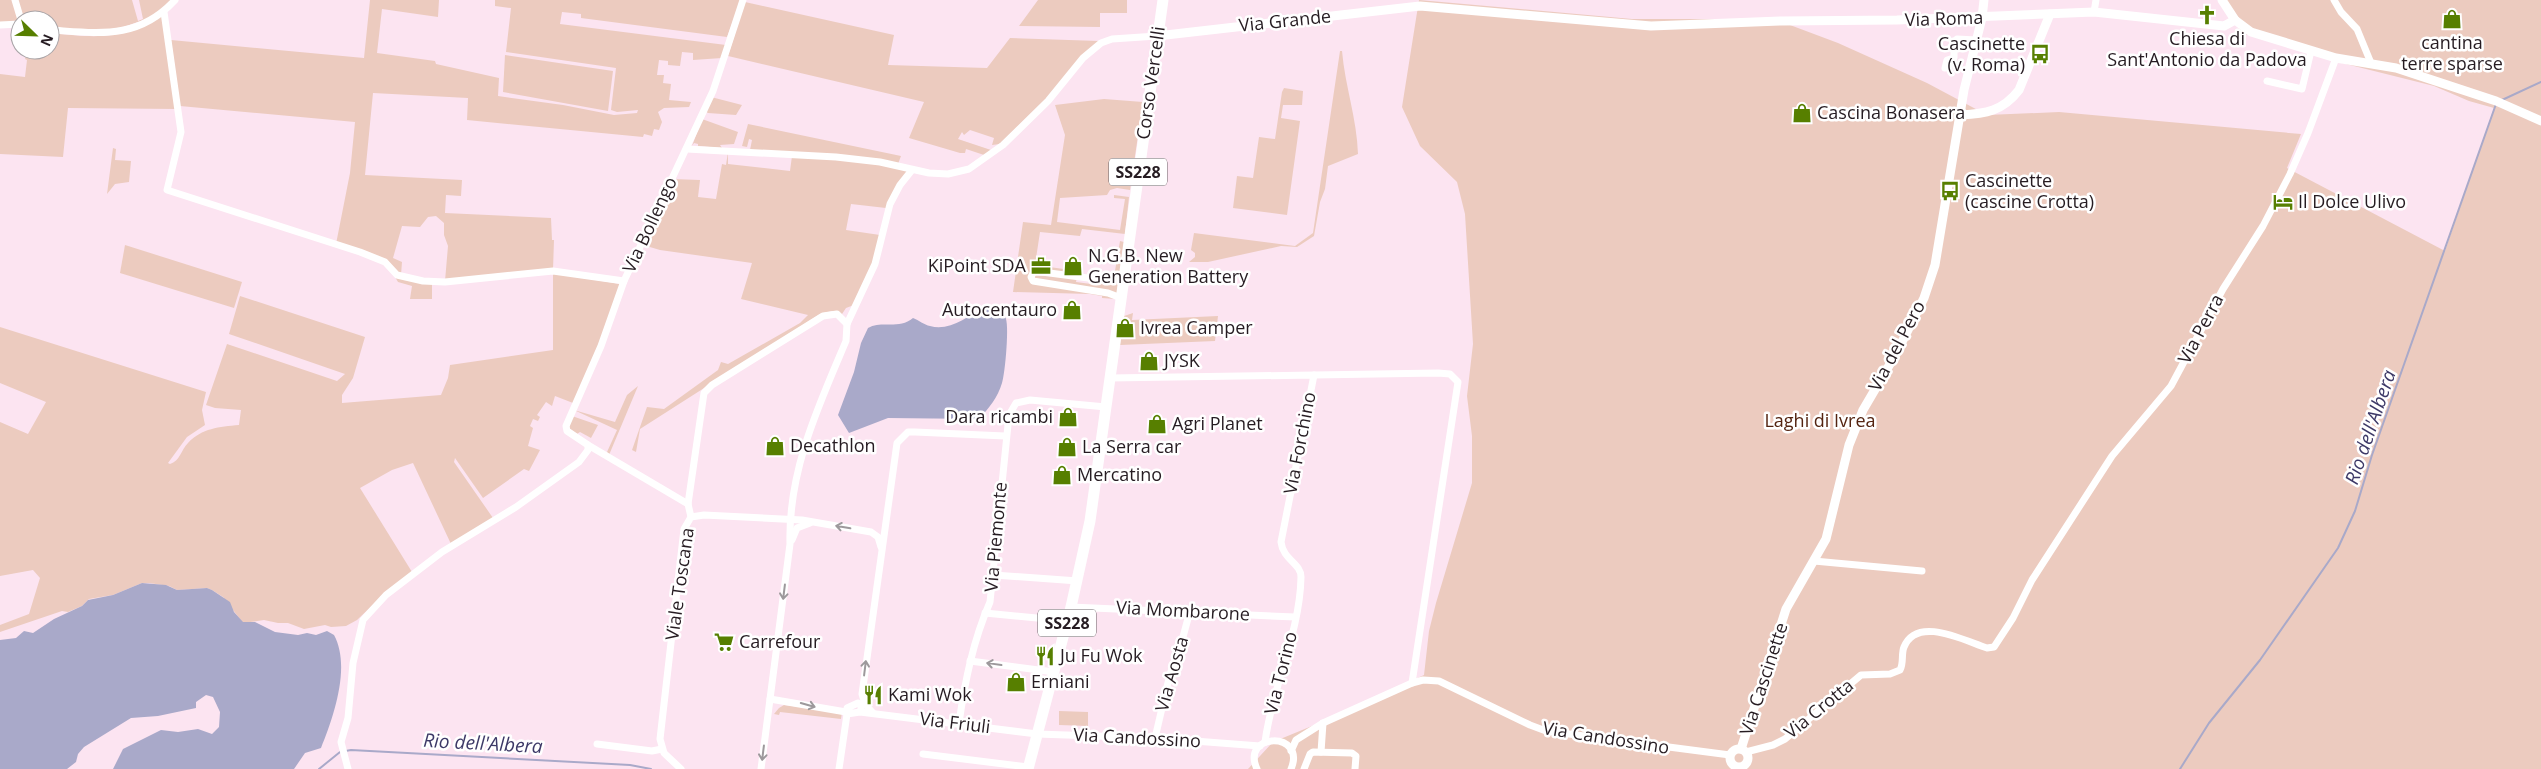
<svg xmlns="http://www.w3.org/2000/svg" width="2541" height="769" font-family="'Open Sans',sans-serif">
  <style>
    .green { fill: #eccbbf }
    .water { fill: #a9a9c9 }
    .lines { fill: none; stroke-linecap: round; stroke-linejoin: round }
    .stream { stroke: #a9a9c9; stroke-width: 2 }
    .minor { stroke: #fff; stroke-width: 7 }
    .tertiary { stroke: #fff; stroke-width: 9 }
    .primary { stroke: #fff; stroke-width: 11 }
    .oneway { stroke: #9d999c }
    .labels { text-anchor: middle; stroke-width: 5; stroke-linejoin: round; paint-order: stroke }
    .shield { fill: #fff; stroke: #676064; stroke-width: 1 }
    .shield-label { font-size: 16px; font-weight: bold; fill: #261c22 }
    .street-label { font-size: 18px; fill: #261c22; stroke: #fff }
    .poi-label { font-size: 18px; fill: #261c22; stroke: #fff; text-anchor: start }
    .park-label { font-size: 18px; fill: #542411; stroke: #fff }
    .water-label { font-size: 19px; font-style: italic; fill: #3d3967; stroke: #fff }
  </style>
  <rect width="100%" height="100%" fill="#fce4f1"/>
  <g class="green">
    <polygon points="0,0 13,0 18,21 0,24"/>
    <polygon points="18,0 132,0 138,21 143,19 139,0 173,0 152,17 118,29 50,29 50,20 24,20"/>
    <polygon points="370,0 439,0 438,17 382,9 377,53 435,61 436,64 499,78 498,96 563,105 614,115 637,113 638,110 617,112 611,110 616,68 506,52 511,8 495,6 495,0 741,0 727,37 581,18 581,14 562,12 560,24 726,45 722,58 693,60 693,53 682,52 680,66 668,65 668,61 659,60 657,75 664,75 663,83 671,84 669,100 691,102 689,107 664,108 658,112 662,122 659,130 654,129 652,136 644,134 643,137 467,120 468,98 373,93 365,175 462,180 461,196 446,195 445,213 551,218 552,240 554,240 553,270 445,281 448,246 444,235 444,223 436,216 428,217 420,227 402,226 393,258 402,262 401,275 388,262 336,244 350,173 355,122 180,106 171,40 364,58"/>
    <polygon points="1038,0 1127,0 1127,13 1100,13 1100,27 1019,26"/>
    <polygon points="1419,0 1632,19 1774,19 1838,43 1927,83 1987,115 2059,112 2301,134 2287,168 2445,251 2494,108 2469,101 2434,86 2334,61 2242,33 2219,0 2541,0 2541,769 1248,769 1273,742 1346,712 1424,675 1429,631 1436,603 1472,483 1472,436 1467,396 1473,344 1465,214 1457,182 1420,146 1402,107"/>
    <polygon points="745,2 894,35 888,65 987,68 1010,38 1099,41 1055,90 1000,144 992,145 994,138 970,130 964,135 962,132 958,139 994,151 987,156 966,149 965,153 960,153 909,138 924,102 728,56"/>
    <path d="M162 16 177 109 68 108 63 157 0 154V74L25 77 27 60 25 59 28 50H50V33C103 38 114 40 162 16Z"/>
    <path d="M1340 51H1342C1345 86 1357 119 1358 154L1328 166 1325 189 1320 202 1314 236 1297 247 1281 246 1208 262H1189L1195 257V253L1191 250 1194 233 1295 246 1313 233Z"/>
    <polygon points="505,55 613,71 608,111 503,92"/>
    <polygon points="1284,88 1303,91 1302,105 1283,105 1281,118 1300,121 1287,215 1233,208 1237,176 1253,178 1259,137 1275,139 1282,92"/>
    <polygon points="711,97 742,105 736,115 708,113 705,111"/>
    <polygon points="1104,99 1143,102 1130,190 1117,188 1110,190 1107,195 1060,198 1057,222 1120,230 1125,199 1114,198 1114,195 1129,197 1125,234 1082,229 1080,236 1040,232 1035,265 1078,271 1076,282 1091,284 1093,277 1110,279 1114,277 1120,241 1124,242 1116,299 1102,298 1102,296 1090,294 1013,292 1023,222 1051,225 1065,135 1055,105"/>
    <polygon points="702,119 738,132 734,144 720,145 722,148 698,146 698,144 694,143 692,146"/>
    <polygon points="748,124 901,156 898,164 750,150 752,140 749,139 747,147 742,146"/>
    <polygon points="113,148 116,149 115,160 131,161 129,182 115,184 107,194"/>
    <polygon points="728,152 728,164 790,171 792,156 858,160 908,171 886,208 851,204 846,230 880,235 874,261 854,305 846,308 842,314 832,311 820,314 640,429 636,452 632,450 647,407 664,409 718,370 721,362 728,364 800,323 808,315 741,299 752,263 660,250 643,245 672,179 700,180 698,197 716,199 722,164 726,165"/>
    <polygon points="125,245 242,282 234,308 120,273"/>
    <polygon points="391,270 432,283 432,299 410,299 412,286 398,282"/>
    <path d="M553 273 620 284 607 325 573 403 555 396 552 406 546 402 537 415 540 417 538 421 533 419 530 426 533 428 528 446 540 450 529 471 524 469 483 498 455 458 454 462 493 518 451 544 413 463 392 470 360 488 412 572 381 597 357 620 346 626 331 627 325 625 304 629 288 623H278L264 620 243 623 223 597 212 590 207 588 177 590 169 586 149 583H142L113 595 89 599 82 606 68 612 62 611 0 632V625L29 614 40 578 33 570 0 576V422L28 434 46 402 0 383V327L206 392 202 410 205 425 187 437 168 463 170 464C180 461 181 450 188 443 202 428 219 427 239 425L241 410 215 408 206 405 227 344 337 381 345 374 229 334 240 296 365 337 353 378 342 395V403L441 395 448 378 450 365 553 350Z"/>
    <polygon points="1133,313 1132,320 1218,316 1215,341 1120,345 1124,316"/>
    <polygon points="638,386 609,455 607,452 617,430 574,410 615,422 627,395"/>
    <polygon points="572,416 598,425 591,438 580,432 577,434 569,428"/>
    <polygon points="784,705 842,712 841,719 780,712 779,715 774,714 779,708"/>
    <polygon points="1059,711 1088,712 1088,726 1059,725"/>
  </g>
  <g class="water">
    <path d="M984 308C989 310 1002 313 1005 317 1010 321 1005 375 1002 383 998 397 989 408 979 419L888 418 849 433 838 415 854 372 861 343 868 328C882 320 899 330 913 318 919 320 924 325 930 326 949 332 968 316 984 308Z"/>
    <path d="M142 583 166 585 177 590 207 588 212 590 230 602 234 612 243 622H255L275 632 298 635 307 633 316 635 327 631 334 635C351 666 334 716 321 748L305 753 294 769H113L123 749 161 730 178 732 198 729 212 734 219 727 220 712 213 697 206 695 196 702V708L158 716 131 718 84 747 78 754 76 762 67 769H0V640L16 638 24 631 33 633 54 619 82 606 88 600 113 595Z"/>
  </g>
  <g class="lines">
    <g class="stream">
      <polyline points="2502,100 2541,82"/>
      <polyline points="319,769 340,752 351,750 630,765 651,769"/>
      <polyline points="2180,769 2209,723 2260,660 2338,548 2355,511 2372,455 2496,104"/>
    </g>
    <g class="minor">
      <polyline points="15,0 21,20"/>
      <polyline points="2334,0 2341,12 2357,29 2371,63"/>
      <polyline points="164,12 181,132 167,190 360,252 385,262 397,275 423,281 445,282 553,271 624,281"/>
      <polyline points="2094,12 2096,0"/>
      <polyline points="0,25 20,24"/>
      <path d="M50 30C99 33 138 40 175 0"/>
      <polyline points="1945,68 1947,60 1954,58 1954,42 1957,39 1976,40"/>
      <polyline points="2267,81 2302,89 2311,51"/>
      <polyline points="687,149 836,157 880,162 929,173 948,174 969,169 1003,145 1048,101 1083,58 1101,43 1112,39 1157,36"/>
      <polyline points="1088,278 1034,271 1031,277 1033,281 1108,293 1121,298"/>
      <polyline points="1314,375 1438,373 1450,374 1458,382 1412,683"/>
      <path d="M1110 378 1314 375 1281 542C1283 560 1301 563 1301 577 1300 633 1272 687 1265 742"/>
      <polyline points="588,445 688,504"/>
      <polyline points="691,517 688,504 704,393 712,385 823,316 837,314 847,324"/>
      <polyline points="792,540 797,528 810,523"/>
      <polyline points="1814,561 1922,571"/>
      <polyline points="994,575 1078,581"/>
      <polyline points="1071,607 1295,617"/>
      <polyline points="985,613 1068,621"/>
      <polyline points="970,661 1054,672"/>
      <polyline points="770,699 846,712"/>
      <polygon points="858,703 862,705 860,712 847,714 847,708"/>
      <polyline points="860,712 1037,734 1155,738 1260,746"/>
      <polyline points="873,713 865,704 862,694 897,443 908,432 915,432 1005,436"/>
      <path d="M959 723C965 681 973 641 990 602L1009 415 1016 403 1030 400 1106 407"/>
      <polyline points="1155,738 1170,674 1180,648 1190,611"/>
      <polyline points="597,744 652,751 662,749"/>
      <polyline points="1291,751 1296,740 1323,723 1412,683 1423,680 1439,681 1530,725 1546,731 1730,755"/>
      <polyline points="1321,752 1323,723"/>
      <path d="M1746 752 1773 745 1785 739 1861 675 1890 674 1900 670C1904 663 1901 654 1904 647 1917 615 1965 641 1987 648L1994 647 2013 618 2032 580 2112 456 2171 386 2223 289 2263 226 2290 174 2308 133 2336 58"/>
      <polyline points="923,754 1028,767"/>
      <polyline points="348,769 341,742 348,718 353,663 363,620 386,595 442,552 516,507 579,462 588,450 588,445 567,431 566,426 601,346 624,281 713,91 743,0"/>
      <polyline points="681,769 664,753 660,739 684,529 691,517 704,515 802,520 871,532 878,537 881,547"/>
      <path d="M761 769 790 544C788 471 818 407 846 341L847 324 875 264 890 204 900 185 912 170"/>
      <polyline points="839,769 847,714"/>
      <path d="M1257 769C1240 732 1307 731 1291 769"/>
      <polyline points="1304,769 1310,754 1313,752 1352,753 1356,756 1355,769"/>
    </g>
    <g class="tertiary">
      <polyline points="2222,0 2235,20 2251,32 2336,58 2396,68 2496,101 2541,121"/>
      <polyline points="1157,36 1420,6 1651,26 1781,21 1897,20 2094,12 2224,26 2235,20"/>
      <path d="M1961 115C1985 114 2003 111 2019 90L2050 14"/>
      <circle cx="1739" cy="758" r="9"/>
      <polyline points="1741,749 1786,609 1826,539 1849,445 1863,410 1897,352 1924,298 1935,265 1964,90 1982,18 1984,0"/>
    </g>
    <polyline class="primary" points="1028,769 1071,607 1090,521 1163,0"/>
  </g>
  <defs><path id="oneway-shaft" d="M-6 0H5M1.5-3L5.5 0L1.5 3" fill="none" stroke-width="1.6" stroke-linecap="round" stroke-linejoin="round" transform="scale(1.25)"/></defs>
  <g class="oneway">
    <use href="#oneway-shaft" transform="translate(843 527) rotate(-170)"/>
    <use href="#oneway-shaft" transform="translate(784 592) rotate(97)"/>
    <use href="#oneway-shaft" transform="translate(994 664) rotate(-172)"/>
    <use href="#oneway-shaft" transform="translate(865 668) rotate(-83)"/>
    <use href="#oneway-shaft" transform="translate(808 705) rotate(16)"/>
    <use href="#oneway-shaft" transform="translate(763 753) rotate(97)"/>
  </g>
  <defs>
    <symbol id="church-bare" viewBox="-9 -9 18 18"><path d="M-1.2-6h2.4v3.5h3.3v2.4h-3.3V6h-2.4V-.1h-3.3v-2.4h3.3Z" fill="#577f00" stroke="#fff" stroke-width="2.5" paint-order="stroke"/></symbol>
    <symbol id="shop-bare" viewBox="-9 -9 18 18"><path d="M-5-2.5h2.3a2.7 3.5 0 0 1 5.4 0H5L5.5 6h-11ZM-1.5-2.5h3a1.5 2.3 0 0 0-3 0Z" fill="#577f00" stroke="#fff" stroke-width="2.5" paint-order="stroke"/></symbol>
    <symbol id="bus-bare" viewBox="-9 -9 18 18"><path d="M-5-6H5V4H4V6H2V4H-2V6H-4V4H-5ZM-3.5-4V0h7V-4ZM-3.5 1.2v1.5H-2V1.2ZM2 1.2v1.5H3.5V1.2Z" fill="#577f00" stroke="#fff" stroke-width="2.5" paint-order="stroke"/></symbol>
    <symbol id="hotel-bare" viewBox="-9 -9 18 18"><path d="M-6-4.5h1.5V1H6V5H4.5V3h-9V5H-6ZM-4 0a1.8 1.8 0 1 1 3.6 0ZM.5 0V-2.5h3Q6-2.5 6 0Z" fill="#577f00" stroke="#fff" stroke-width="2.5" paint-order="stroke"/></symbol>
    <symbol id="office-bare" viewBox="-9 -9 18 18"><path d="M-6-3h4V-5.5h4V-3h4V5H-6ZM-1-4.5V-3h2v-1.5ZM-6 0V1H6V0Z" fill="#577f00" stroke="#fff" stroke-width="2.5" paint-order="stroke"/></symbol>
    <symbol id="supermarket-bare" viewBox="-9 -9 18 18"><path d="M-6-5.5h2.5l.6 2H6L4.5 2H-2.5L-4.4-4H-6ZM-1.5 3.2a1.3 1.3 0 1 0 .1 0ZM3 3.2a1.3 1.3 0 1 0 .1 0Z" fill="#577f00" stroke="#fff" stroke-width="2.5" paint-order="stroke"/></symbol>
    <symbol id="restaurant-bare" viewBox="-9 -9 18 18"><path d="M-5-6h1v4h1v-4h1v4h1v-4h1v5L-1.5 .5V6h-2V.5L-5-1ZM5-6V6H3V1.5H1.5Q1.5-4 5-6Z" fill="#577f00" stroke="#fff" stroke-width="2.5" paint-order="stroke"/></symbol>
  </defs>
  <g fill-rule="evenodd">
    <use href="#church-bare" x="2193" y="1" width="28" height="28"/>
    <use href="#shop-bare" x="2438" y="5" width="28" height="28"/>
    <use href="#bus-bare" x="2026" y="40" width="28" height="28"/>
    <use href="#shop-bare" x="1788" y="99" width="28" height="28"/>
    <use href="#bus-bare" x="1936" y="177" width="28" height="28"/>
    <use href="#hotel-bare" x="2269" y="188" width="28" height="28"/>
    <use href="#office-bare" x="1027" y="252" width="28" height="28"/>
    <use href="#shop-bare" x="1059" y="252" width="28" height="28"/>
    <use href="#shop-bare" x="1058" y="296" width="28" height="28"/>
    <use href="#shop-bare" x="1111" y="314" width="28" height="28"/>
    <use href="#shop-bare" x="1135" y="347" width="28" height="28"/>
    <use href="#shop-bare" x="1054" y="403" width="28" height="28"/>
    <use href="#shop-bare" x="1143" y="410" width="28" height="28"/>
    <use href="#shop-bare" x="761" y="432" width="28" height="28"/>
    <use href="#shop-bare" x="1053" y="433" width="28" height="28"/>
    <use href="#shop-bare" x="1048" y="461" width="28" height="28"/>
    <use href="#supermarket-bare" x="710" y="628" width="28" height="28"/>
    <use href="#restaurant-bare" x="1031" y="642" width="28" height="28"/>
    <use href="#shop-bare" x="1002" y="668" width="28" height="28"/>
    <use href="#restaurant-bare" x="859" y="681" width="28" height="28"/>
  </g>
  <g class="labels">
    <g class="shield">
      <rect x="1109" y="158.5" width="58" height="27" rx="4"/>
      <rect x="1038" y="609.5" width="58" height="27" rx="4"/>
    </g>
    <g class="shield-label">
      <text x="1138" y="178">SS228</text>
      <text x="1067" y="629">SS228</text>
    </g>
    <g class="street-label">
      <text transform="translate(1944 19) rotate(-2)" y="6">Via Roma</text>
      <text transform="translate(1285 21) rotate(-6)" y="6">Via Grande</text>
      <text transform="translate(1151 83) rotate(-82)" y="6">Corso Vercelli</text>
      <text transform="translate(650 225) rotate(-65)" y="6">Via Bollengo</text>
      <text transform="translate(2201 329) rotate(-62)" y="6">Via Perra</text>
      <text transform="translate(1897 346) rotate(-62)" y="6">Via del Pero</text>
      <text transform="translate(1300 443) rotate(-79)" y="6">Via Forchino</text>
      <text transform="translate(996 537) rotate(-85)" y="6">Via Piemonte</text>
      <text transform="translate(680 584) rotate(-82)" y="6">Viale Toscana</text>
      <text transform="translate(1183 611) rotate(3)" y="6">Via Mombarone</text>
      <text transform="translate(1281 673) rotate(-76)" y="6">Via Torino</text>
      <text transform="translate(1172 674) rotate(-74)" y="6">Via Aosta</text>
      <text transform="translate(1764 679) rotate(-72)" y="6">Via Cascinette</text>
      <text transform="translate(1819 709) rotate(-39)" y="6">Via Crotta</text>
      <text transform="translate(955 723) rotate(7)" y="6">Via Friuli</text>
      <text transform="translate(1137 738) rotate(3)" y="6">Via Candossino</text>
      <text transform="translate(1606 738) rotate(9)" y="6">Via Candossino</text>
    </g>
    <g class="poi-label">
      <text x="2207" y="45" text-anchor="middle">Chiesa di<tspan x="2207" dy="21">Sant'Antonio da Padova</tspan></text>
      <text x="2452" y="49" text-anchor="middle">cantina<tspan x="2452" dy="21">terre sparse</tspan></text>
      <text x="2025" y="50" text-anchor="end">Cascinette<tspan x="2025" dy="21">(v. Roma)</tspan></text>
      <text x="1817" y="119">Cascina Bonasera</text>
      <text x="1965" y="187">Cascinette<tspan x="1965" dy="21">(cascine Crotta)</tspan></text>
      <text x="2298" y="208">Il Dolce Ulivo</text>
      <text x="1088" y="262">N.G.B. New<tspan x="1088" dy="21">Generation Battery</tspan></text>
      <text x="1026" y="272" text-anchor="end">KiPoint SDA</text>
      <text x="1057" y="316" text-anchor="end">Autocentauro</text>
      <text x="1140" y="334">Ivrea Camper</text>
      <text x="1164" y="367">JYSK</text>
      <text x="1053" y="423" text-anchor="end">Dara ricambi</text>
      <text x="1172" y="430">Agri Planet</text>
      <text x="790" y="452">Decathlon</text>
      <text x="1082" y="453">La Serra car</text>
      <text x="1077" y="481">Mercatino</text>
      <text x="739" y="648">Carrefour</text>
      <text x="1060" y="662">Ju Fu Wok</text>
      <text x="1031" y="688">Erniani</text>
      <text x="888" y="701">Kami Wok</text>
    </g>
    <g class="park-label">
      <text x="1820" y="427">Laghi di Ivrea</text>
    </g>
    <g class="water-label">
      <text transform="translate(2370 427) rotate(-71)" y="7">Rio dell'Albera</text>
      <text transform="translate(483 743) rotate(3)" y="7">Rio dell'Albera</text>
    </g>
  </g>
  <g transform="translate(35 35) rotate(113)"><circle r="24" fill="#ffffff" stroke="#a8a4a7"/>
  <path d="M0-4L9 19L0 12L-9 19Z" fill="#577f00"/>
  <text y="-8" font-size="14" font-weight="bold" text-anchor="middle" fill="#261c22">N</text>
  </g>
</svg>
